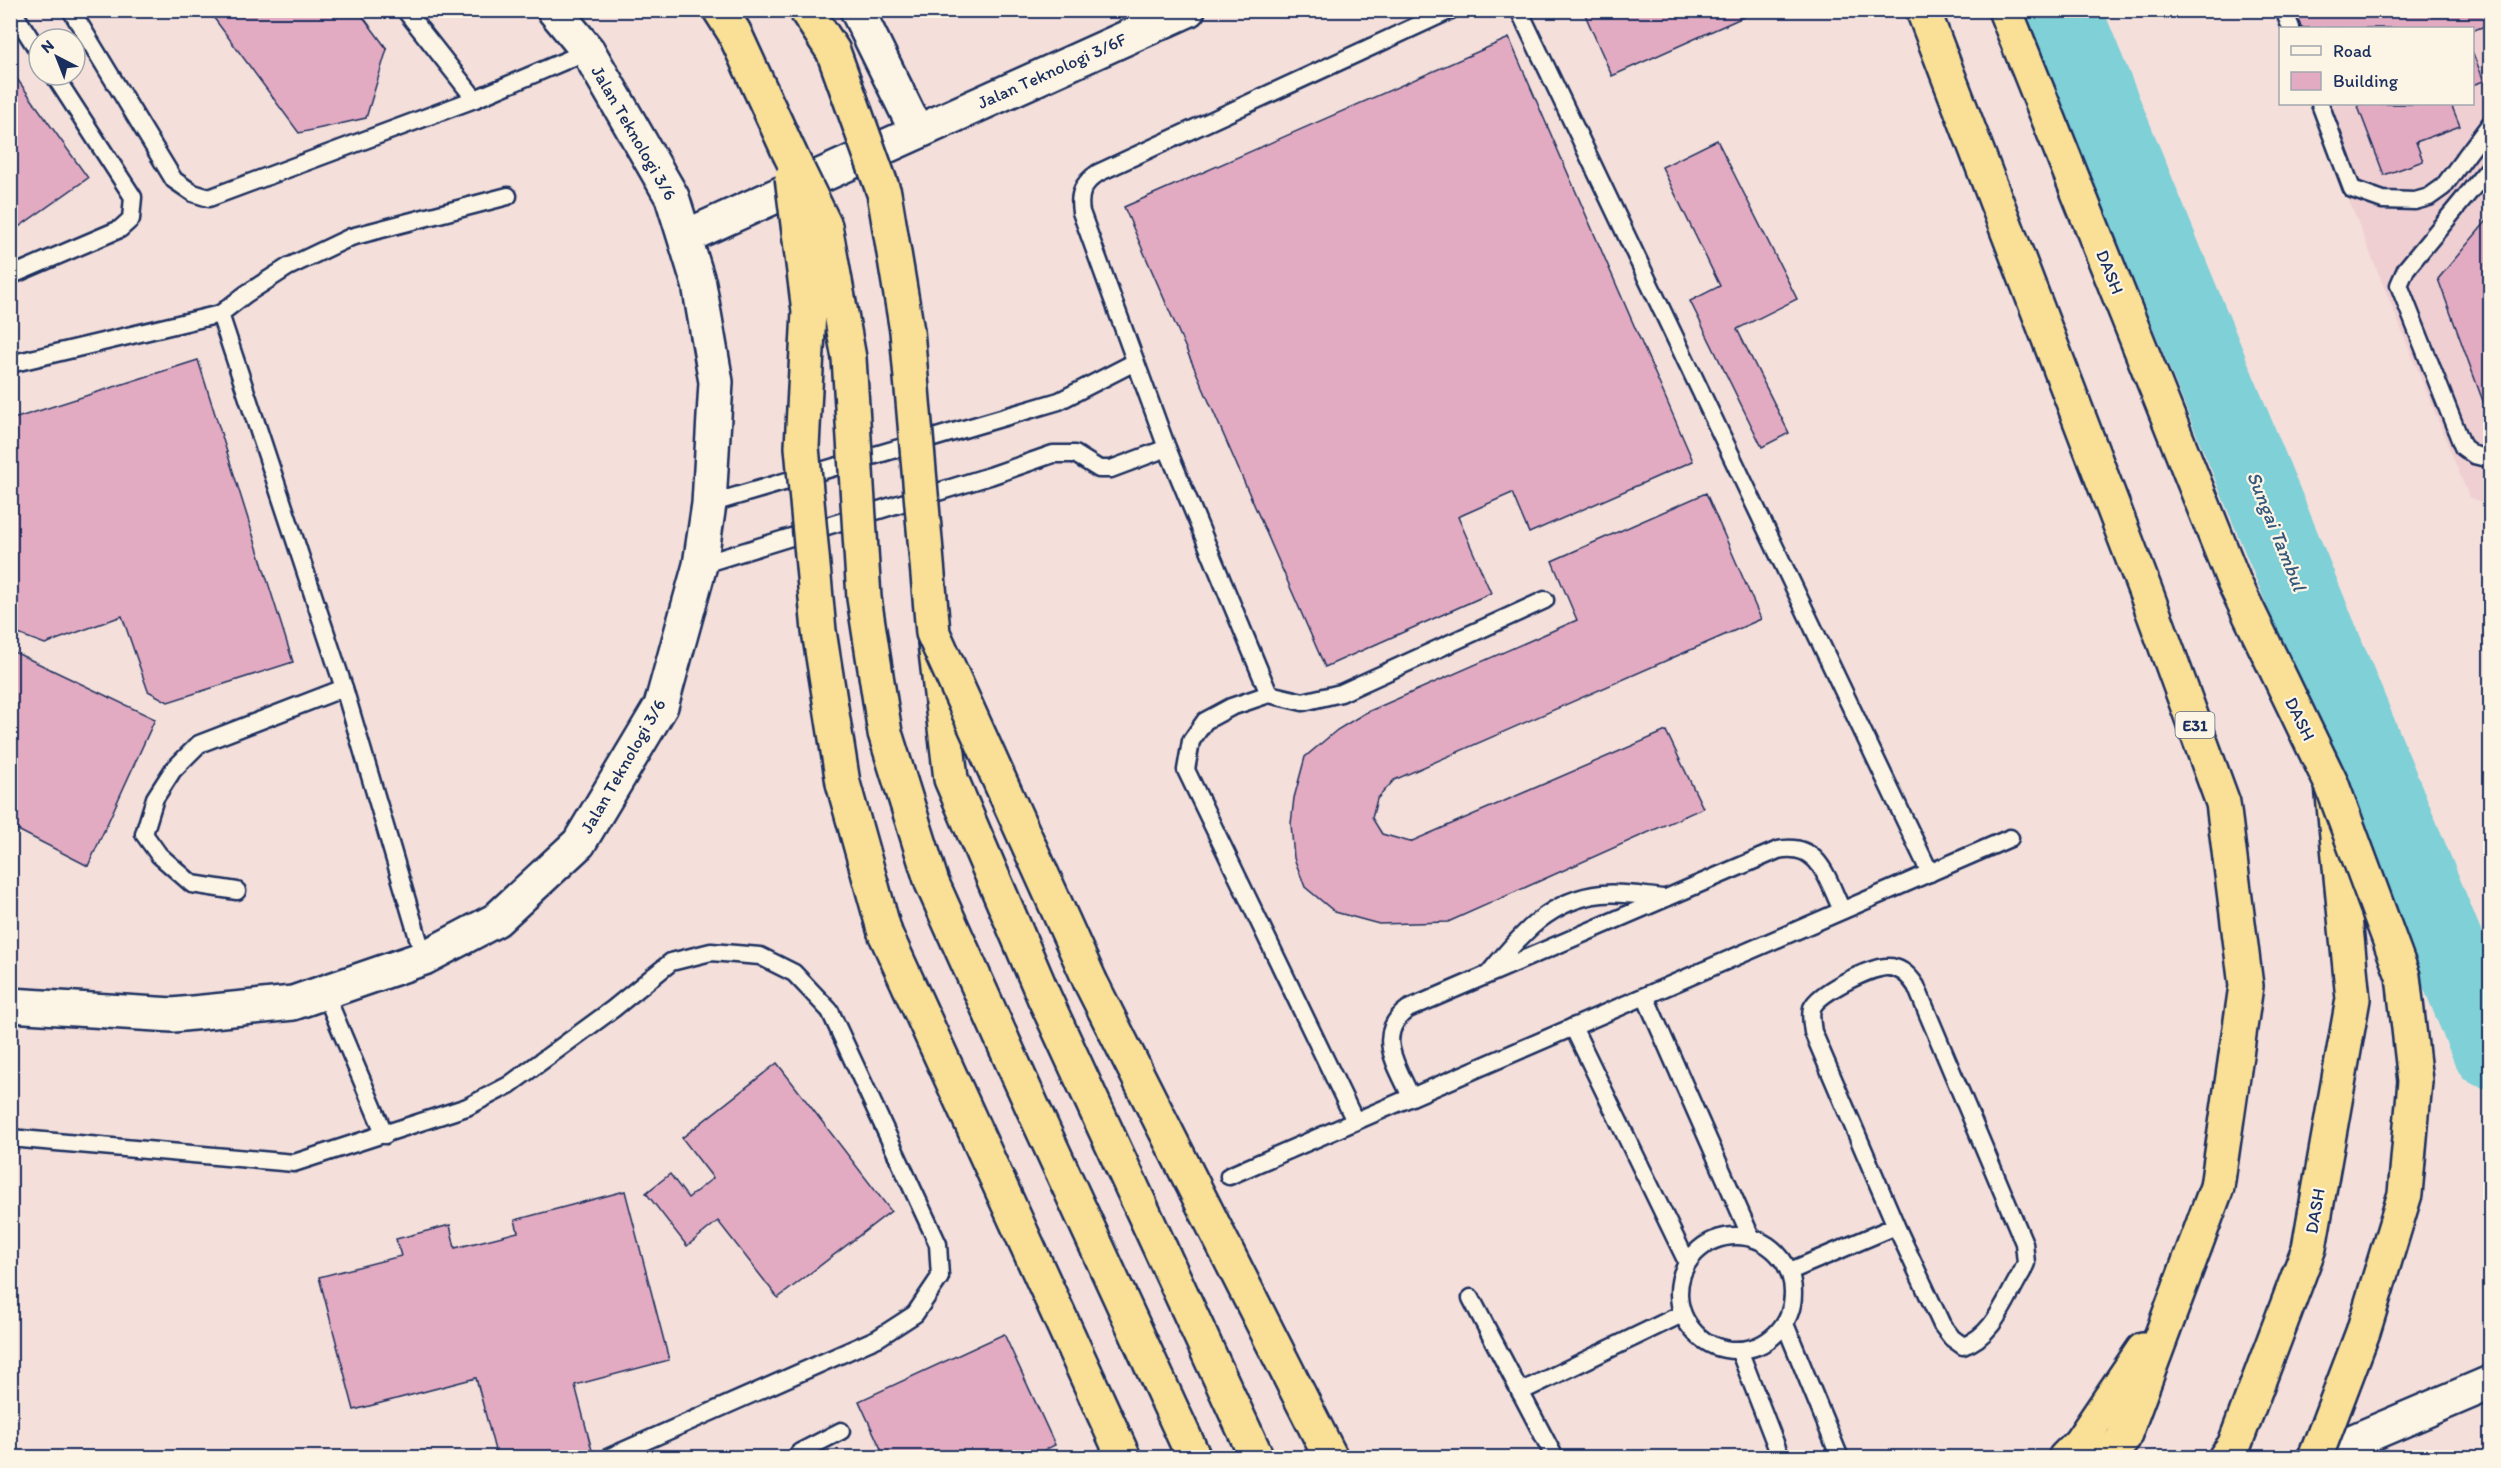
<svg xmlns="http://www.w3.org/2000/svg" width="2501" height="1468" font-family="Itim,sans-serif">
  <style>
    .built { fill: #efcfd2 }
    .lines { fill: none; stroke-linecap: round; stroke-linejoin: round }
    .river { stroke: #7fd0d7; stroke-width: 75 }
    .building { fill: #e2abc1; stroke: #1b2f5e; stroke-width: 1.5 }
    .lane-casing { stroke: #1b2f5e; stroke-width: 21 }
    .street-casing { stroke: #1b2f5e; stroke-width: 38 }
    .secondary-casing { stroke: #1b2f5e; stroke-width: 38 }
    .highway-casing { stroke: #1b2f5e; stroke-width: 38 }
    .lane { stroke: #fcf5e5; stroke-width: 16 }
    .street { stroke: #fcf5e5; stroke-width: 33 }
    .secondary { stroke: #fcf5e5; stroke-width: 33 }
    .highway { stroke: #fadf96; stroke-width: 33 }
    .highway-bridge-casing { stroke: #1b2f5e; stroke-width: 38; stroke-linecap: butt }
    .highway-bridge { stroke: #fadf96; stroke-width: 33 }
    .labels { text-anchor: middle; stroke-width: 4.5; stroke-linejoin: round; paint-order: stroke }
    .shield { fill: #fcf5e5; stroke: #5e6a86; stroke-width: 1.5 }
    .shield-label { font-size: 16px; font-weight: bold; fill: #1b2f5e }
    .street-label { font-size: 18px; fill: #1b2f5e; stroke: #fcf5e5 }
    .water-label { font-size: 20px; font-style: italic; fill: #34577c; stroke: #fcf5e5 }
  </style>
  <rect width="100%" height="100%" fill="#f4dfda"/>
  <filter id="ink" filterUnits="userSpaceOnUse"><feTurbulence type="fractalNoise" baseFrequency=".0167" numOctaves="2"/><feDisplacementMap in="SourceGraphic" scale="12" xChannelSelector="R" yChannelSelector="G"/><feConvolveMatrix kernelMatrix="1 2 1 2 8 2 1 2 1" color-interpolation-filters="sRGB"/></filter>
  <g filter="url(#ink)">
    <polygon class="built" points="2272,11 2490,11 2490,505 2469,497 2310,104 2472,104 2472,28 2280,28 2280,31"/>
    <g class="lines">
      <polyline class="river" points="2063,10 2490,1051"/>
    </g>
    <g class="building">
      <polygon points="208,10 358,10 387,49 366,118 299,133"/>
      <polygon points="1583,10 1759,10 1612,76"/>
      <polygon points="2290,10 2490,10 2490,24 2472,31 2472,28 2297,28"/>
      <polygon points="1509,38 1693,461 1529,533 1512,493 1458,517 1491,593 1325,667 1124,207"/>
      <polygon points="2472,51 2484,81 2472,85"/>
      <polygon points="10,69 88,178 10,233"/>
      <polygon points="2357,104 2451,104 2460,126 2416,142 2423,161 2384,175"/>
      <polygon points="1717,140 1797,299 1737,329 1789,433 1762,447 1690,301 1720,286 1662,167"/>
      <polygon points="2490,217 2490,407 2487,412 2438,279"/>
      <polygon points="198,360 293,662 168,702 148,691 122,616 45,644 10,631 10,420"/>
      <polygon points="1706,493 1761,619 1394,780 1377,799 1372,818 1382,834 1410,842 1666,731 1703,808 1448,922 1379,924 1335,912 1305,887 1294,858 1291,824 1294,798 1305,757 1337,730 1365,713 1577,620 1552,561"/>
      <polygon points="10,650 155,719 88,866 10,826"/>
      <polygon points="777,1063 891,1211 778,1298 718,1221 687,1246 646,1193 670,1174 688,1198 713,1178 682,1138"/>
      <polygon points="625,1191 669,1360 575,1385 594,1458 497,1458 476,1378 354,1410 319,1277 401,1256 396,1239 450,1225 455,1248 518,1232 515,1220"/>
      <polygon points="1004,1334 1055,1445 1028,1458 862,1458 881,1449 859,1401"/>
    </g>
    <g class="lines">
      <defs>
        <g id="lane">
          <polyline points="12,10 39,52"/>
          <polyline points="71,10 174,180 193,193 209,198 475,99 588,51"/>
          <polyline points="405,10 475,99"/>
          <polyline points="1519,10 1930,873"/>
          <polyline points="2284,10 2291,28"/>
          <polyline points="2320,104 2352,189 2383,200 2415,201 2429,197 2443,187 2490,124"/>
          <polyline points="2490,167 2406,269 2399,285 2463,447 2474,455 2490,459"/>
          <polyline points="10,276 120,229 131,219 133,197 54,75"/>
          <polyline points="220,314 344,688 424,958"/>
          <polyline points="10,364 220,314 246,294 288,267 351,237 508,196"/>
          <polyline points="709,504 1059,401 1135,362"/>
          <polyline points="700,565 990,476 1053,454 1075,454 1099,469 1111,469 1167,448"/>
          <path d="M1269 694 1167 448 1081 212C1078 194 1083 183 1098 173L1451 10"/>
          <polyline points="237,891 192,884 159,855 144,834 155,798 173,770 199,744 344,688"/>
          <path d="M1490 972C1521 934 1551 899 1602 894 1622 892 1643 896 1663 898"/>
          <polyline points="325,993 385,1135"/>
          <polyline points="1645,996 1751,1237"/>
          <polyline points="1573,1027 1687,1262"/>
          <path d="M1411 1097C1398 1067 1373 1034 1408 1009L1778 850C1820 841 1827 880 1842 910"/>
          <polyline points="1355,1121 1186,770 1191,741 1205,721 1231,707 1269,694 1303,702 1341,693 1545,600"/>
          <polyline points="10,1138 294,1163 467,1107 509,1085 613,1009 671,962 711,952 760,956 794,973 830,1011 938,1244 940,1277 915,1314 878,1338 607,1458"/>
          <polyline points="1229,1176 2010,838"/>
          <circle cx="1736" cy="1293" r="57"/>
          <path d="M1790 1271 1896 1226 1813 1032C1812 1025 1810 1016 1812 1008 1819 992 1869 968 1886 967 1900 966 1909 975 1916 986L2024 1243 2026 1263 2022 1272C2006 1298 1994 1336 1963 1346L1952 1338 1942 1325 1896 1226"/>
          <polyline points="1471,1298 1555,1458"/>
          <polyline points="1785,1324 1840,1458"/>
          <polyline points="1739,1350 1781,1458"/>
          <polyline points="1520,1392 1682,1314"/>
          <polyline points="795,1458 800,1452 841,1431"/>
        </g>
        <g id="street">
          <polyline points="857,10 917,132"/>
          <polyline points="685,237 1188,10"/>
          <polyline points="10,1005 173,1015 293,1003 424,958 496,920 579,843 661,706 700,565 709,504 716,382 699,284 672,197 588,51 554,10"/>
        </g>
        <polyline id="secondary" points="2314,1458 2490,1383"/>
        <g id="highway">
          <polyline points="720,10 734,32 789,152"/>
          <polyline points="1923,10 2148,598 2223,803 2246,986 2217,1187 2123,1439 2107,1458"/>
          <polyline points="2005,10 2234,582 2332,785 2353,999 2309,1248 2234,1446 2225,1458"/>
          <polyline points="935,643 951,779 1044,997 1257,1458"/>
          <polyline points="885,933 1124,1458"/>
          <polyline points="1091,983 1331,1458"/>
          <polyline points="2065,1458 2080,1443 2143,1350"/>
        </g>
      </defs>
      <use href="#lane" class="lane-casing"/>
      <use href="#street" class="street-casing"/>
      <use href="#secondary" class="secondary-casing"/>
      <use href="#highway" class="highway-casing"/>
      <use href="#lane" class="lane"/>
      <use href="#street" class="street"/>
      <use href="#secondary" class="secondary"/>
      <use href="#highway" class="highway"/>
      <defs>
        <g id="highway-bridge">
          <polyline points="806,10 833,51 884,193 907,331 933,633 1091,983"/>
          <polyline points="789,152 825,226 849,358 864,598 885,733 932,883 1032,1106 1194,1458"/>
          <polyline points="792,177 809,311 802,447 819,631 843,783 885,933"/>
          <polyline points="2315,1458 2363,1332 2405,1194 2415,1081 2403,976 2332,785"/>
        </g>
      </defs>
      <use href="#highway-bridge" class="highway-bridge-casing"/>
      <use href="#highway-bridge" class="highway-bridge"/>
    </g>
  </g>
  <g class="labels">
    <rect class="shield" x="2175.5" y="712" width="39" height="26" rx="4.5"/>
    <g class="shield-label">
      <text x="2195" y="731">E31</text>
    </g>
    <g class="street-label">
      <text transform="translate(1052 71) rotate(-24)" y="6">Jalan Teknologi 3/6F</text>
      <text transform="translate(634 133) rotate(60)" y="6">Jalan Teknologi 3/6</text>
      <text transform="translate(2110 272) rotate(68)" y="6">DASH</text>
      <text transform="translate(2300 719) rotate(64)" y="6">DASH</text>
      <text transform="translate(623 766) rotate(-60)" y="6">Jalan Teknologi 3/6</text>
      <text transform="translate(2315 1211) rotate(-80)" y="6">DASH</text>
    </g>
    <g class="water-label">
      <text transform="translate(2277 531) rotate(68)" y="7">Sungai Tambul</text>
    </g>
  </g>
  <rect width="2501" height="1468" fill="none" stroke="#fcf5e5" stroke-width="36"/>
  <rect x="18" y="18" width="2465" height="1432" fill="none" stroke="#1b2f5e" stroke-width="2" filter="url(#ink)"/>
  <rect x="2279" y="27" width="195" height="78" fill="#fcf5e5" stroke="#a2a6af" stroke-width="1.5"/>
  <rect x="2291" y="46" width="30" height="9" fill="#fcf5e5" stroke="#a2a6af" stroke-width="1.5"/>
  <text x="2333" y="57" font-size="18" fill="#1b2f5e">Road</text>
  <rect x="2291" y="72" width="30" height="18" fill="#e2abc1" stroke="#a2a6af" stroke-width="1.5"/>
  <text x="2333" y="87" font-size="18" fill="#1b2f5e">Building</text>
  <g transform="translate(57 57) rotate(318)"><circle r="28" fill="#fcf5e5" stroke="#a2a6af" stroke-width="1.5"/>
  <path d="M0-4.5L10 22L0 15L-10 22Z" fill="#1b2f5e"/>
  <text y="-9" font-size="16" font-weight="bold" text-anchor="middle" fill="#1b2f5e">N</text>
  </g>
</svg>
